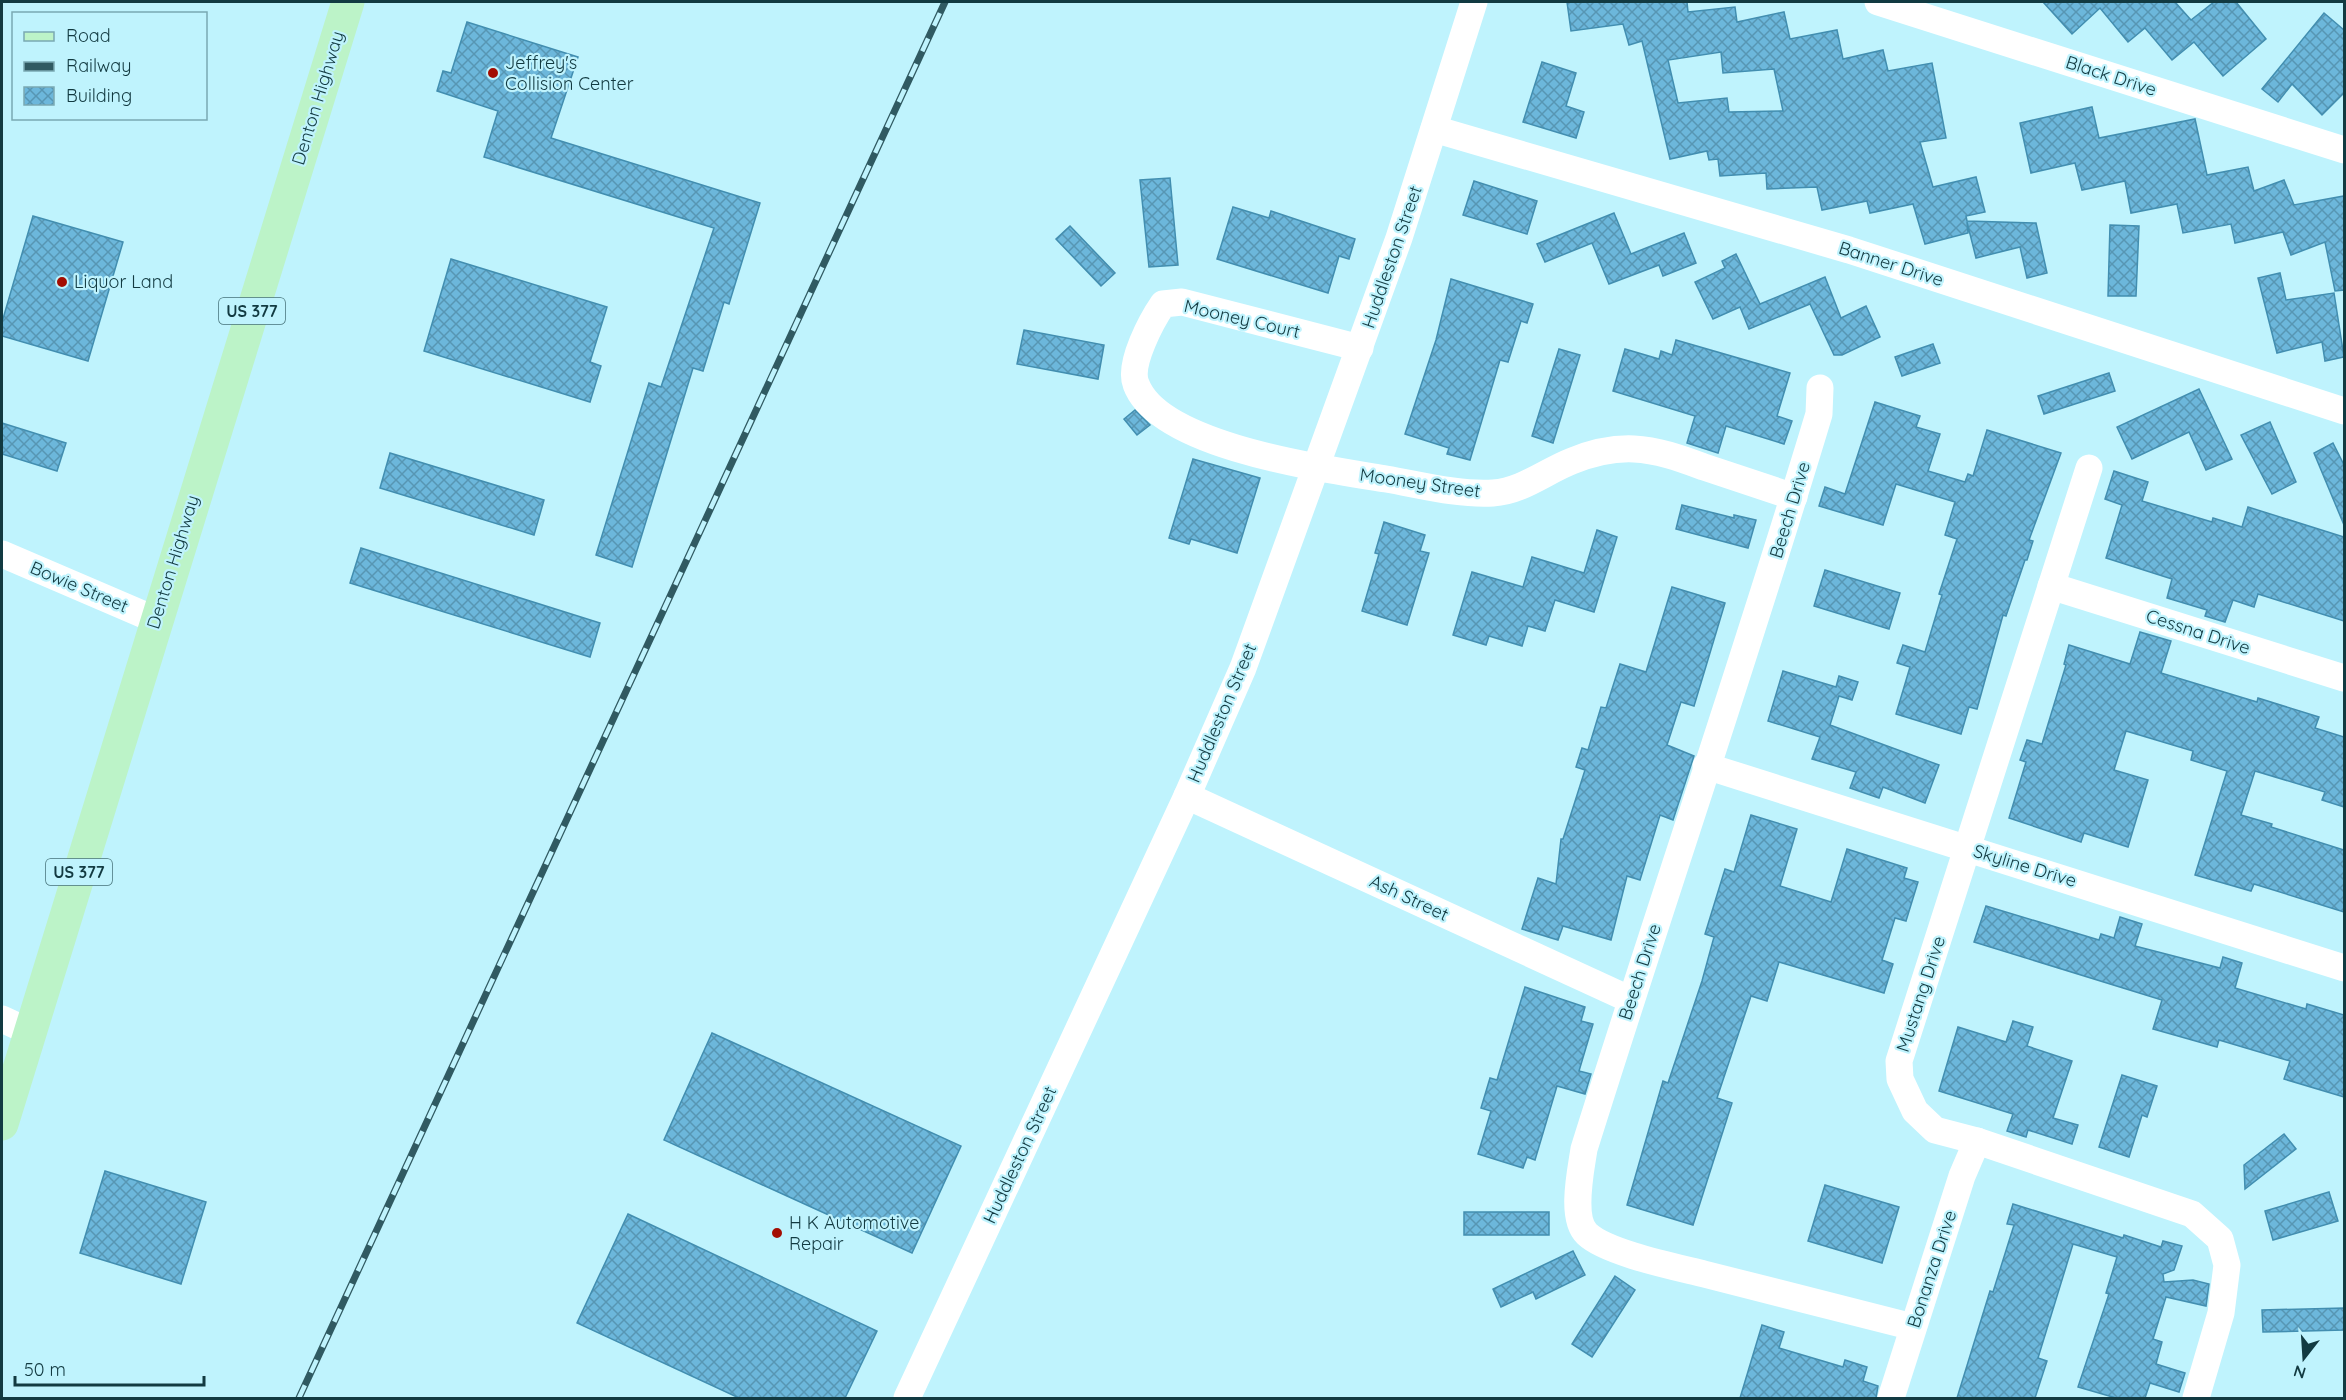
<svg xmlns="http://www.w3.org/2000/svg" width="2346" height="1400" font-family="Quicksand,sans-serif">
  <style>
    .building { fill: url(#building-cross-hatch); stroke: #428eb0; stroke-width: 1.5; fill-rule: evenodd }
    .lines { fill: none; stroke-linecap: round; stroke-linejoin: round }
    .minor { stroke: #fff; stroke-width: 27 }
    .primary { stroke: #bcf3c8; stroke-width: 33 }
    .rail-casing { stroke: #305a62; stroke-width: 7 }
    .rail { stroke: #bff3fd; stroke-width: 4.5; stroke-dasharray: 14; stroke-linecap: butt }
    .poi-dot { fill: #a30d02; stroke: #bff3fd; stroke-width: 2 }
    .labels { text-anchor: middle; stroke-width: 4.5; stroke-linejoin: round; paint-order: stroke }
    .shield { fill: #bff3fd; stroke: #467279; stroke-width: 1.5 }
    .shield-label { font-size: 16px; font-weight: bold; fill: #123a41 }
    .poi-label { font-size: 18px; fill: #123a41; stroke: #bff3fd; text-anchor: start }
    .street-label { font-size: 18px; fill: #123a41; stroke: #bff3fd }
  </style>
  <defs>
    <pattern id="building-cross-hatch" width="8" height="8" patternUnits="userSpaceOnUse" patternTransform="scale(1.5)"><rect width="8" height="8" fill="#6cb7db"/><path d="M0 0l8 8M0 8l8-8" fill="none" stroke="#5796b3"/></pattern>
  </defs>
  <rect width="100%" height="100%" fill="#bff3fd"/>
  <g class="building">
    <path d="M1567 2H1687L1688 12 1735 7 1737 22 1784 12 1790 39 1837 30 1843 59 1883 50 1888 71 1932 63 1946 138 1920 142 1933 187 1976 177 1985 212 1966 216 1967 221 2036 223 2047 273 2027 278 2020 247 1976 258 1967 222 1968 233 1925 244 1913 204 1870 213 1867 201 1822 210 1817 187 1767 189 1766 173 1720 176 1718 159 1709 160 1707 151 1670 159 1642 41 1629 45 1623 24 1571 31ZM1721 52 1723 73 1774 69 1783 111 1729 112 1727 98 1678 103 1668 60Z"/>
    <polygon points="2043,2 2175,2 2191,20 2214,2 2236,2 2266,39 2223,76 2194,42 2172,60 2145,28 2128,42 2100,8 2072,34"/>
    <polygon points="2324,13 2344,30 2344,93 2322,115 2292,84 2278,102 2262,89"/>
    <polygon points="467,22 578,57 551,138 760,203 729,304 724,302 703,371 693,368 632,567 596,555 649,383 661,387 714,228 484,157 498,111 437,91 443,71 451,73"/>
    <polygon points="1542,62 1576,73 1566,106 1584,112 1576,138 1523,122"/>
    <polygon points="2092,107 2099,138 2195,119 2207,175 2248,167 2254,191 2284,180 2294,205 2344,196 2344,290 2335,291 2325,242 2291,255 2283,232 2235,243 2231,224 2183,233 2177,204 2131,213 2125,181 2082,190 2075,163 2031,173 2020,123"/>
    <polygon points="1170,178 1178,265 1149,267 1140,180"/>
    <polygon points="1474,181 1537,201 1527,234 1463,215"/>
    <polygon points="1233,207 1269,218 1271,211 1355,239 1349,259 1339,256 1328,293 1217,259"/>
    <polygon points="1614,213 1631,254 1684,233 1696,263 1663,276 1659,265 1609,284 1592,243 1545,262 1537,244"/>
    <polygon points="33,216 123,242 88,361 2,336 2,322"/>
    <polygon points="2110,225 2139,226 2136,296 2108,296"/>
    <polygon points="1070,226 1115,273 1101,286 1056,239"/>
    <polygon points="1736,254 1760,304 1825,277 1841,318 1866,306 1880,337 1842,355 1834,355 1810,304 1749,329 1740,307 1713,319 1695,282 1725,268 1722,261"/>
    <polygon points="451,259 607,307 590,362 601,366 590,402 424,351"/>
    <polygon points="2280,273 2286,300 2334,293 2344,357 2325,361 2322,342 2277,353 2258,278"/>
    <polygon points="1451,279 1533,304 1527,323 1521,321 1508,362 1500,360 1470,460 1447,454 1449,448 1405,434 1436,340"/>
    <polygon points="1024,330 1104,345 1098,379 1017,364"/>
    <polygon points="1676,340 1790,373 1777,416 1792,421 1784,444 1726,426 1718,453 1687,443 1695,416 1613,391 1625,349 1659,359 1661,351 1672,355"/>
    <polygon points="1933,344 1940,363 1902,376 1895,357"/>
    <polygon points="1559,349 1580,355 1553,443 1532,436"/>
    <polygon points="2109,373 2115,391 2044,414 2038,396"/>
    <polygon points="2199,389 2232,459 2206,470 2189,432 2132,459 2117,427"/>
    <polygon points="1875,402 1920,416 1916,427 1940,434 1928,471 1965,482 1968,474 1973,476 1987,430 2061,453 2029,540 2033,541 2027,560 2025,560 2006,616 2003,615 1977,709 1969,707 1961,734 1896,714 1910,667 1897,663 1903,645 1925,652 1942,595 1939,594 1957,539 1945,535 1955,502 1896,484 1883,525 1819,506 1825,487 1845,494"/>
    <polygon points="1135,410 1150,425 1137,435 1124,419"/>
    <polygon points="2270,422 2296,482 2272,494 2241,435"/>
    <polygon points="2,423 66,443 57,471 2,454"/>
    <polygon points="2333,443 2344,465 2344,525 2314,453"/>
    <polygon points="390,453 544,500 534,535 380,488"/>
    <polygon points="1193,459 1260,478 1237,553 1191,539 1189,544 1169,538"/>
    <polygon points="2114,471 2148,482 2142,501 2212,522 2213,518 2242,527 2248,507 2344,537 2344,621 2258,594 2254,607 2233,600 2225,622 2205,616 2207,610 2167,598 2172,579 2106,558 2122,505 2105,499"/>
    <polygon points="1682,505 1734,518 1734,515 1756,520 1748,548 1676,529"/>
    <polygon points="1384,522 1425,535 1420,551 1429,553 1407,625 1362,611 1379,554 1375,553"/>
    <polygon points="1597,530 1617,537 1594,612 1555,600 1545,631 1528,626 1522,646 1489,636 1486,645 1453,635 1472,572 1523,587 1532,557 1584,573"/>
    <polygon points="361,548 600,623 590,657 350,583"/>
    <polygon points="1825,570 1900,593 1889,629 1814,606"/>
    <polygon points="1672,587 1725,603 1694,706 1681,702 1667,745 1694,756 1673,820 1660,815 1640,880 1627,876 1611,940 1563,926 1558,940 1522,929 1538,878 1556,884 1561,839 1563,839 1585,770 1576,767 1582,748 1588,750 1601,707 1606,708 1620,664 1646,672"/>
    <polygon points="2140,632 2171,641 2161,673 2257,702 2258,698 2319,717 2315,728 2344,737 2344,807 2322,800 2325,792 2255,771 2241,815 2272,824 2271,827 2344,850 2344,912 2254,884 2251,891 2195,875 2227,771 2191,760 2193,751 2126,731 2114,770 2148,780 2128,847 2084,833 2081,842 2009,818 2026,762 2020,760 2027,740 2042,744 2066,665 2064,664 2069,645 2130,664"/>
    <polygon points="1783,671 1836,687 1839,676 1858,682 1852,700 1839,696 1830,725 1939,765 1925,803 1883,787 1879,798 1850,788 1856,772 1812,759 1820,737 1768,721"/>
    <polygon points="1751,815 1797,829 1780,886 1831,902 1847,849 1907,868 1904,878 1918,882 1906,921 1895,918 1882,960 1893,964 1884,993 1779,962 1767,1001 1751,996 1717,1098 1732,1103 1693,1225 1627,1205 1663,1081 1668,1083 1702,981 1714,937 1705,934 1725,869 1734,872"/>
    <polygon points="1986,906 2099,940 2101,934 2114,938 2120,917 2142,924 2135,946 2220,968 2223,957 2242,963 2235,988 2306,1009 2307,1004 2344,1015 2344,1097 2284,1079 2290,1061 2219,1040 2217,1047 2153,1029 2162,1000 1974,942"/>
    <polygon points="1525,987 1585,1007 1581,1021 1593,1024 1579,1071 1591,1074 1585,1094 1557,1086 1535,1160 1527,1157 1523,1168 1478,1154 1491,1111 1481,1108 1490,1078 1497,1080"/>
    <polygon points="2013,1021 2033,1027 2027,1046 2072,1061 2053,1118 2078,1125 2072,1144 2028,1130 2026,1137 2007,1131 2013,1114 1939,1091 1958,1027 2006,1042"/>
    <polygon points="712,1033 961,1146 912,1253 664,1140"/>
    <polygon points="2122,1075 2157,1086 2147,1117 2142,1115 2129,1157 2099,1147"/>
    <polygon points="2284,1134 2296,1149 2245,1189 2244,1165"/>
    <polygon points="105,1171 206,1202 181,1284 80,1253"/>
    <polygon points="1825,1185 1899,1207 1882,1263 1808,1241"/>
    <polygon points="2329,1192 2338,1221 2273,1240 2265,1211"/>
    <polygon points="2013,1204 2123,1238 2124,1235 2161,1247 2163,1241 2182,1246 2174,1270 2163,1274 2164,1282 2193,1280 2209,1284 2206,1306 2166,1297 2153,1339 2162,1342 2156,1364 2185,1373 2179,1392 2150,1383 2145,1398 2116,1398 2078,1387 2109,1294 2106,1293 2117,1257 2073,1244 2038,1358 2047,1361 2035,1398 1957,1398 1990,1291 1993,1292 2014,1225 2007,1224"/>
    <rect x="1464" y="1212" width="85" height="23"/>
    <polygon points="628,1214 877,1331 845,1398 739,1398 577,1323"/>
    <polygon points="1573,1251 1585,1275 1536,1299 1533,1292 1501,1307 1493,1289"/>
    <polygon points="1615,1276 1635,1290 1592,1357 1572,1344"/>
    <polygon points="2344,1308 2344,1330 2263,1332 2262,1310"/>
    <polygon points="1762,1325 1784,1332 1779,1348 1843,1367 1845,1360 1867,1367 1863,1381 1878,1386 1876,1398 1740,1398"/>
  </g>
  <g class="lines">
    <g class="minor">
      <polyline points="1878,2 2344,150"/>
      <polyline points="1434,129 1849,250 2344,411"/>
      <path d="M1360 348 1182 302 1163 304C1152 320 1128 364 1136 384 1159 447 1326 469 1386 479 1421 485 1458 495 1493 493 1523 491 1546 471 1572 461 1592 453 1613 448 1634 449 1658 450 1682 459 1704 467 1734 477 1764 487 1794 497"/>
      <path d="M1820 388 1819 414C1745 660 1661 903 1584 1149 1581 1170 1570 1218 1587 1234 1607 1253 1676 1267 1704 1274 1774 1292 1844 1309 1913 1327"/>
      <polyline points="2089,468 1899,1061 1900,1079 1915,1111 1935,1130 1977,1141 2192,1214 2220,1239 2227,1265 2221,1313 2196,1398"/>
      <polyline points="2,554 156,620"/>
      <polyline points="2051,586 2344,678"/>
      <polyline points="1706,766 2344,968"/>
      <polyline points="1187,796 1631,1000"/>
      <polyline points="2,1019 30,1032"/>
      <polyline points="907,1398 1187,796 1243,668 1399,238 1474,2"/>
      <polyline points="1891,1398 1962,1176 1977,1141"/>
    </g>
    <polyline class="primary" points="2,1124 348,2"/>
    <defs>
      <polyline id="rail" points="299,1398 945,2"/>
    </defs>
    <use href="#rail" class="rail-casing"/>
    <use href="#rail" class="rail"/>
  </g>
  <g class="poi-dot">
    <circle cx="493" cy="73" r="6"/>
    <circle cx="62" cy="282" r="6"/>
    <circle cx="777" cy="1233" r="6"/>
  </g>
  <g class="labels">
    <g class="shield">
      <rect x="219" y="298" width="66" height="26" rx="4.5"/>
      <rect x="46" y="859" width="66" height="26" rx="4.5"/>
    </g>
    <g class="shield-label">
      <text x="252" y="317">US 377</text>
      <text x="79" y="878">US 377</text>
    </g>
    <g class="poi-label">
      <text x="505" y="69">Jeffrey's<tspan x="505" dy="21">Collision Center</tspan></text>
      <text x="74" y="288">Liquor Land</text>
      <text x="789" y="1229">H K Automotive<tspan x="789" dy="21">Repair</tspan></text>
    </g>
    <g class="street-label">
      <text transform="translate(2111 76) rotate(18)" y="6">Black Drive</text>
      <text transform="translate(318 98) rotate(-73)" y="6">Denton Highway</text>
      <text transform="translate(1392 257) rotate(-71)" y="6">Huddleston Street</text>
      <text transform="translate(1891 264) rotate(18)" y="6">Banner Drive</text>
      <text transform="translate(1242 319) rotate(13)" y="6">Mooney Court</text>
      <text transform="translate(1420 483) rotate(8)" y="6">Mooney Street</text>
      <text transform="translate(1790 510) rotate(-73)" y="6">Beech Drive</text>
      <text transform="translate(173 562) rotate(-73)" y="6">Denton Highway</text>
      <text transform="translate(79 587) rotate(23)" y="6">Bowie Street</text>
      <text transform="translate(2198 632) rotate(18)" y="6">Cessna Drive</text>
      <text transform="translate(1222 713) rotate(-67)" y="6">Huddleston Street</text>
      <text transform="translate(2025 866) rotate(17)" y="6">Skyline Drive</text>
      <text transform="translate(1409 898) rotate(25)" y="6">Ash Street</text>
      <text transform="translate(1640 972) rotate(-72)" y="6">Beech Drive</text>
      <text transform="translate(1921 994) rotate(-72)" y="6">Mustang Drive</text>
      <text transform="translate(1020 1155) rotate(-65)" y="6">Huddleston Street</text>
      <text transform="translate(1932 1269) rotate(-72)" y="6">Bonanza Drive</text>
    </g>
  </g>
  <rect width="2346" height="1400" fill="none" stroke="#123a41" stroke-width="6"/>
  <rect x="12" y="12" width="195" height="108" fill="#bff3fd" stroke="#7aa9b2" stroke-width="1.5"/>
  <rect x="24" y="32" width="30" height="9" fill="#bcf3c8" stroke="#7aa9b2" stroke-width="1.5"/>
  <text x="66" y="42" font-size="18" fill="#123a41">Road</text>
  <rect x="24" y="62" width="30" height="9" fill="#305a62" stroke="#7aa9b2" stroke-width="1.5"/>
  <text x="66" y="72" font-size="18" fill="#123a41">Railway</text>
  <rect x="24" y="87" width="30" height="18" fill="url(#building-cross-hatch)" stroke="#7aa9b2" stroke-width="1.5"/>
  <text x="66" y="102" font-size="18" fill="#123a41">Building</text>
  <g transform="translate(2304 1358) rotate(197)" stroke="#bff3fd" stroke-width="4.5" paint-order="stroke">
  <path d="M0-4.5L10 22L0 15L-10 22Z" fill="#123a41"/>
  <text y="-9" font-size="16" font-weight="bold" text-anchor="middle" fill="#123a41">N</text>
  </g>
  <path d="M15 1376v9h189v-9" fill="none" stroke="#123a41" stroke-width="3"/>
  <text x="24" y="1376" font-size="18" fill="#123a41" stroke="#bff3fd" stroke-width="4.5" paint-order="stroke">50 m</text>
</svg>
